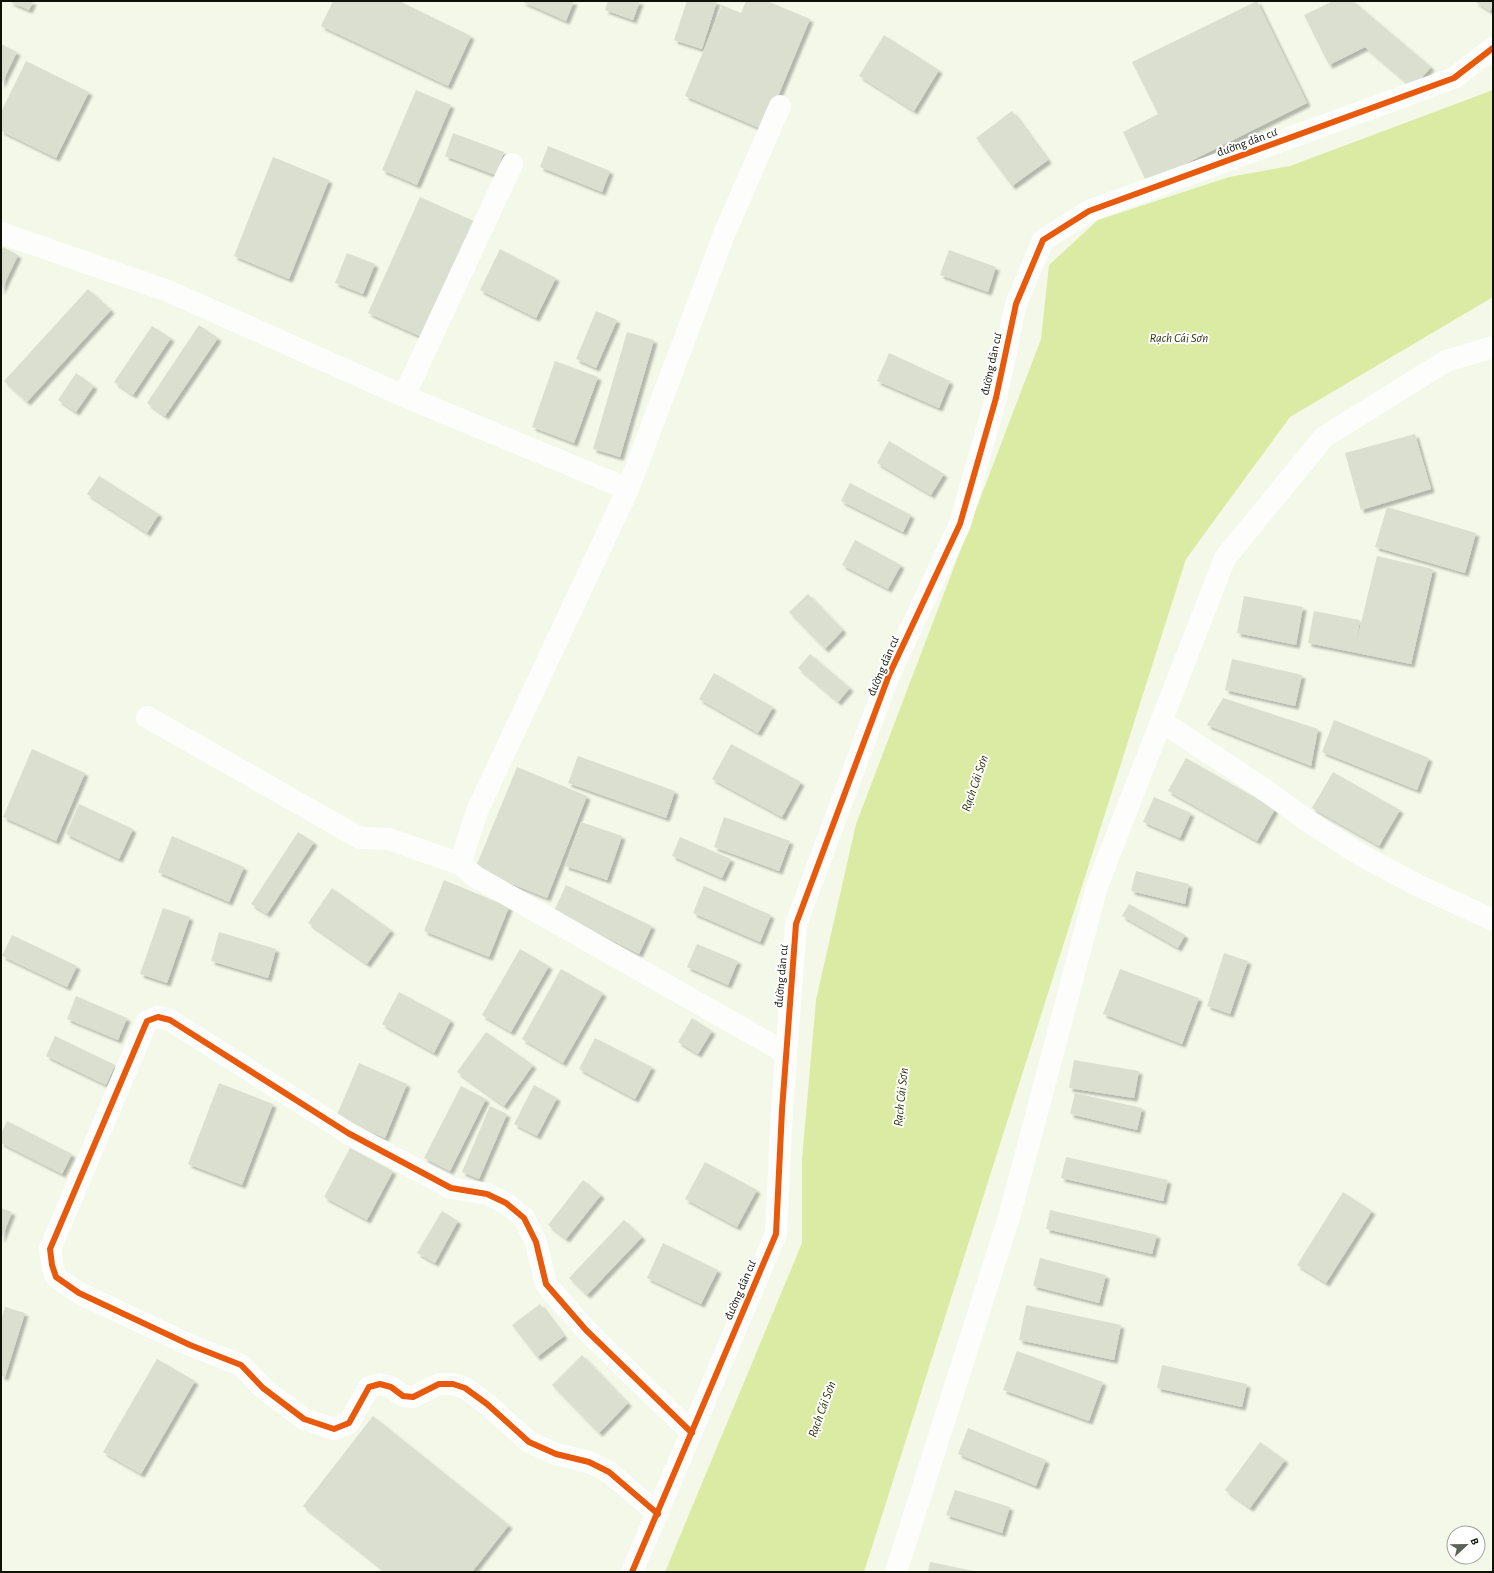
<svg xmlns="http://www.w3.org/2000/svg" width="1494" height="1573" font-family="'Alegreya Sans',sans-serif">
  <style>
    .water { fill: #dceba3 }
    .building { fill: #dbdfd0; filter: url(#shadow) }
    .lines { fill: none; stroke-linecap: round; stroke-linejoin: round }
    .minor { stroke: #fdfefc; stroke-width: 22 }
    .cycleway-casing { stroke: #fff; stroke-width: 8 }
    .cycleway { stroke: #e8590c; stroke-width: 6 }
    .labels { text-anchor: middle; stroke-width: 4; stroke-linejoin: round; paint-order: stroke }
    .street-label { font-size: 12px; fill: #0e1105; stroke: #fff }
    .water-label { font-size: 13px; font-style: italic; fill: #2f360e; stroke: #fff }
  </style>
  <defs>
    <filter id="shadow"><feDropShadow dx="3.5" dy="3.5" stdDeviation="1" flood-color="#0004"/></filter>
  </defs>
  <rect width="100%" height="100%" fill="#f4f8e8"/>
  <polygon class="water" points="1493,90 1493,297 1290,417 1186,559 864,1572 665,1572 802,1243 802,1160 816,1000 856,824 1041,339 1049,265 1098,220 1229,177 1290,166"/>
  <g class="building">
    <polygon points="8,1 33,1 29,10"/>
    <polygon points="333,1 399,1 471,36 448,86 321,26"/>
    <polygon points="521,1 574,1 566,21"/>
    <polygon points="608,1 640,1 633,20 605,10"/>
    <polygon points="687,1 717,1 702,49 674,40"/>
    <polygon points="746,1 767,1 810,19 764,130 685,96 722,5 741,13"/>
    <polygon points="1257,1 1307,103 1147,183 1123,132 1158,114 1132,62"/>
    <polygon points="1333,1 1353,1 1431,67 1413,88 1365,47 1329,65 1304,15"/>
    <polygon points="1474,1 1493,1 1493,6 1490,11"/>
    <polygon points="884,35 939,70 914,111 859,76"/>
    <polygon points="1,44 17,52 1,85"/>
    <polygon points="26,61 89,92 56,158 1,131 1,112"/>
    <polygon points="416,90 451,105 417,185 382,170"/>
    <polygon points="1012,111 1048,160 1012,186 976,138"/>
    <polygon points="453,133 504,152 495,175 445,156"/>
    <polygon points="548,146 610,171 602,192 540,167"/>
    <polygon points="273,157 329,180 289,279 234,256"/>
    <polygon points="420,197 478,223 426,339 368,313"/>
    <polygon points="3,247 18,255 1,291 1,251"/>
    <polygon points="500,249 556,278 536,318 480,290"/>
    <polygon points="949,250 996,267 988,292 940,275"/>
    <polygon points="347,253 375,264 363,294 335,283"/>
    <polygon points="88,289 111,310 27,402 4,381"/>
    <polygon points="596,311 617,320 596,368 576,359"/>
    <polygon points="199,325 218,338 165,416 147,403"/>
    <polygon points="152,326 171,338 133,395 114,382"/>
    <polygon points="627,332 654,340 620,457 593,449"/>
    <polygon points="889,353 950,381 939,408 877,381"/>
    <polygon points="555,361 598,377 574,443 532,427"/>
    <polygon points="76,373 94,386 76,412 58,400"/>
    <polygon points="1415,434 1431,489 1361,510 1345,453"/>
    <polygon points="889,441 944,474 931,495 877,463"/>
    <polygon points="99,476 159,514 147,533 87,494"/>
    <polygon points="850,483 911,515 903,532 841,501"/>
    <polygon points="1387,507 1476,533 1465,573 1375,547"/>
    <polygon points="855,540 901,565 888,589 842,565"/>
    <polygon points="1377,556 1433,569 1411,664 1308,643 1314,611 1360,620 1356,644"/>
    <polygon points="808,594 843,630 825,649 789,612"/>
    <polygon points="1244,596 1303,607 1296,645 1237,633"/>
    <polygon points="810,654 850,688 838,702 798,668"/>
    <polygon points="1232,659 1302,675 1295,706 1225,690"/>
    <polygon points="714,673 773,707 758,733 699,699"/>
    <polygon points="1223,698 1318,729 1311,766 1207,725"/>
    <polygon points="1334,720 1429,758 1417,790 1322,752"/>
    <polygon points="731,744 801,782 782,817 712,779"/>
    <polygon points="32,749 85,773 56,841 3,817"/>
    <polygon points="578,756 675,791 666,818 568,783"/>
    <polygon points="1186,758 1275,809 1257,841 1168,791"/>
    <polygon points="517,767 587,796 547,898 475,869"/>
    <polygon points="1333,772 1400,810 1379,846 1312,808"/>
    <polygon points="1154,797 1191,813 1180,838 1143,822"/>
    <polygon points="79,804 133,829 119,859 66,834"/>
    <polygon points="724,817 790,841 779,871 714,847"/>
    <polygon points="581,822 622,836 607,880 565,866"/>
    <polygon points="298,832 314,842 267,914 251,904"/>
    <polygon points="172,836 244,867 229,902 158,872"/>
    <polygon points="680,837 731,859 722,878 672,856"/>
    <polygon points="1136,871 1189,884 1185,904 1131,891"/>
    <polygon points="444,880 509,907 489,957 424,931"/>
    <polygon points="566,885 652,926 639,954 554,911"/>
    <polygon points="704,886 771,915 760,942 693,913"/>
    <polygon points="332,888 391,930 367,964 308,923"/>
    <polygon points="1129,904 1185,935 1178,948 1122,916"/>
    <polygon points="163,908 190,917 167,983 140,974"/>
    <polygon points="219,932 276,949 268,978 211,961"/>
    <polygon points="12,935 77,966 67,987 2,956"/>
    <polygon points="697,944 738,961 728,985 687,967"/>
    <polygon points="520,949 549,966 511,1032 482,1015"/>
    <polygon points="1224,953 1248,961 1230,1014 1207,1006"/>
    <polygon points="561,969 603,993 563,1063 522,1039"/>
    <polygon points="1120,969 1199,998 1182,1044 1103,1014"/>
    <polygon points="399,992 451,1020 434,1053 382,1024"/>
    <polygon points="76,996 127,1018 118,1040 67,1019"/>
    <polygon points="692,1018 712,1031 698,1054 678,1042"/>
    <polygon points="486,1032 533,1065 504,1106 457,1072"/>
    <polygon points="55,1036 115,1065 106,1085 46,1056"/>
    <polygon points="595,1038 652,1067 635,1099 579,1069"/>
    <polygon points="1074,1060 1139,1071 1134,1098 1069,1088"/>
    <polygon points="359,1063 407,1084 385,1138 336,1117"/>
    <polygon points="219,1083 273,1104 242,1185 188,1164"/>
    <polygon points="534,1085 557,1098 537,1136 514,1124"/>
    <polygon points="461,1086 486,1099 450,1171 424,1158"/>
    <polygon points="1075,1093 1142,1108 1137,1130 1070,1114"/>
    <polygon points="490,1106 507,1114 479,1179 462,1172"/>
    <polygon points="7,1121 72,1154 62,1174 1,1143 1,1134"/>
    <polygon points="350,1148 393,1171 367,1220 324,1197"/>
    <polygon points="1066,1157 1168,1180 1163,1201 1061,1178"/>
    <polygon points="705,1162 757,1190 737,1227 685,1199"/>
    <polygon points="583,1180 601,1195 566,1239 548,1225"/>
    <polygon points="1343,1192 1372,1211 1326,1283 1297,1265"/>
    <polygon points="1,1208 12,1212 1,1240"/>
    <polygon points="1050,1210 1157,1235 1152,1254 1046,1229"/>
    <polygon points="442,1211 458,1221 435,1263 417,1253"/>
    <polygon points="624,1220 642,1237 587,1295 569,1278"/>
    <polygon points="663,1243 718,1270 701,1304 647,1278"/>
    <polygon points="1040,1258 1106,1275 1099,1303 1033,1286"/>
    <polygon points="540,1304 564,1336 537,1357 512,1325"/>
    <polygon points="1026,1305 1121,1325 1114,1360 1019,1340"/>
    <polygon points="5,1307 25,1313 5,1377 1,1376 1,1321"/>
    <polygon points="1017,1351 1103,1382 1089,1421 1003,1390"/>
    <polygon points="582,1355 628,1403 599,1433 552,1385"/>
    <polygon points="157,1359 195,1381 141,1474 103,1452"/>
    <polygon points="1162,1365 1247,1384 1242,1407 1157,1388"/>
    <polygon points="373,1416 509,1525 472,1572 386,1572 303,1506"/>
    <polygon points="968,1428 1046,1460 1036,1486 958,1454"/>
    <polygon points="1260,1442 1285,1460 1250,1508 1225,1490"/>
    <polygon points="955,1490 1010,1507 1002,1533 946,1515"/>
    <polygon points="930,1562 974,1571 974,1572 928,1572"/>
  </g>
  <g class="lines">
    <g class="minor">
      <polyline points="1,233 168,291 404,396 628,489 477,811 461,861 466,869 476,877 786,1053"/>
      <polyline points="404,396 512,164"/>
      <polyline points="628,489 725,232 780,106"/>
      <polyline points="147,717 360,838 389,839 463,865"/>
      <polyline points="1161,721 1258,785 1308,821 1359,854 1417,885 1493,920"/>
      <polyline points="658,1514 609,1472 589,1462 556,1454 529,1442 487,1404 465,1388 453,1384 439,1384 413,1397 403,1396 391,1387 380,1384 369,1387 349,1423 334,1429 304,1419 263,1388 241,1365 190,1345 79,1293 56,1277 52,1265 50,1249 147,1021 158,1017 170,1020 348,1133 451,1188 487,1194 506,1203 524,1218 536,1242 546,1284 586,1330 692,1433"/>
      <polyline points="632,1572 776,1234 782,1110 796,924 889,675 960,524 996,398 1016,304 1043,240 1089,211 1454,78 1493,48"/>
      <polyline points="896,1572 1010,1214 1097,886 1225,558 1324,437 1446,361 1493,347"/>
    </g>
    <defs>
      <g id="cycleway">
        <polyline points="658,1514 609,1472 589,1462 556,1454 529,1442 487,1404 465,1388 453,1384 439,1384 413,1397 403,1396 391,1387 380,1384 369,1387 349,1423 334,1429 304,1419 263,1388 241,1365 190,1345 79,1293 56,1277 52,1265 50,1249 147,1021 158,1017 170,1020 348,1133 451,1188 487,1194 506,1203 524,1218 536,1242 546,1284 586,1330 692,1433"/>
        <polyline points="632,1572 776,1234 782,1110 796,924 889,675 960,524 996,398 1016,304 1043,240 1089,211 1454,78 1493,48"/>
      </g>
    </defs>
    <use href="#cycleway" class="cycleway-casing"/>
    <use href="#cycleway" class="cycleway"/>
  </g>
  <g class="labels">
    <g class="street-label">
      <text transform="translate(1247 142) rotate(-20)" y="4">đường dân cư</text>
      <text transform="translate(991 364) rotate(-78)" y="4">đường dân cư</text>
      <text transform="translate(883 666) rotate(-67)" y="4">đường dân cư</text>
      <text transform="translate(781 976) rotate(-85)" y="4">đường dân cư</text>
      <text transform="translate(740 1290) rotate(-67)" y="4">đường dân cư</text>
    </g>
    <g class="water-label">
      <text x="1179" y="342">Rạch Cái Sơn</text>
      <text transform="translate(974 783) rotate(-71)" y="5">Rạch Cái Sơn</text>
      <text transform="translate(900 1097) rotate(-84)" y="5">Rạch Cái Sơn</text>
      <text transform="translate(821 1409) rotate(-70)" y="5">Rạch Cái Sơn</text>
    </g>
  </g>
  <rect width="1494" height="1573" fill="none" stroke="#0e1105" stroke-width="4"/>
  <g transform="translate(1466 1545) rotate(68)"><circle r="19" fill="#ffffff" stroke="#9fa09b"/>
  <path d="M0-3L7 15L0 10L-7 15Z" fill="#5e6254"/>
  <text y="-6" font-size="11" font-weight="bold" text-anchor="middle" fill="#0e1105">B</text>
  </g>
</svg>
